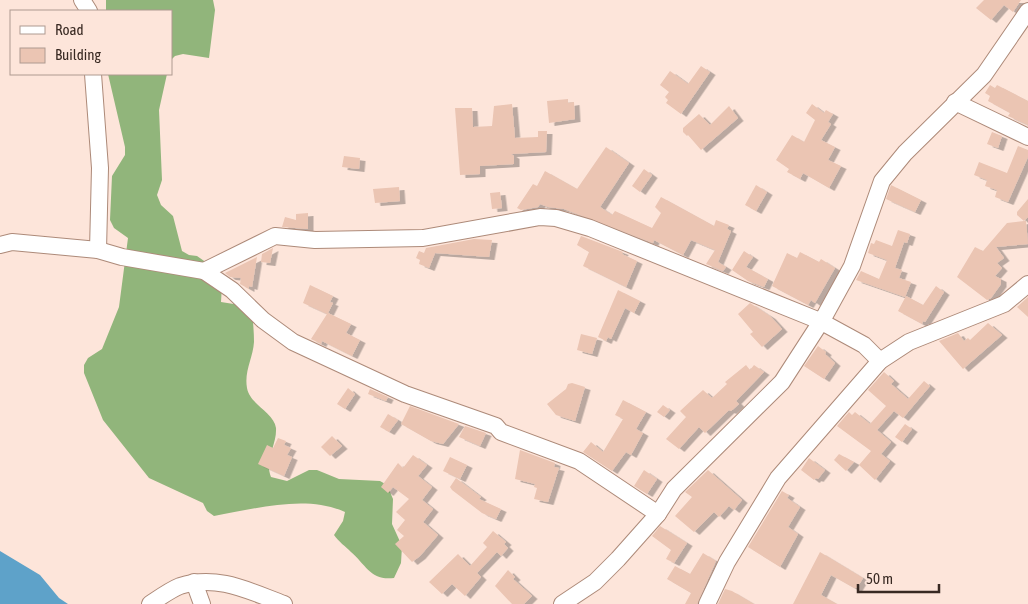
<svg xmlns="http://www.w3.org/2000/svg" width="1028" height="604" font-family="'Asap Condensed',sans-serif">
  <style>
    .forest { fill: #91b57b }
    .water { fill: #5ea2c9 }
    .building { fill: #ebc5b3; filter: url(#shadow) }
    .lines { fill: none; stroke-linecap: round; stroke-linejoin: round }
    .minor-casing { stroke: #ad8a79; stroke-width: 18 }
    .minor { stroke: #fff; stroke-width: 16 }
  </style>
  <defs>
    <filter id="shadow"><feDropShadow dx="5.5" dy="3" stdDeviation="0" flood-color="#0004"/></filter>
  </defs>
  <rect width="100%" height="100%" fill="#fde5da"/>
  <g class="forest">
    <polygon points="106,0 213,0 215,10 209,58 183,54 175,56 171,60 171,11 106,11"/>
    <path d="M108 74H167L159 110 162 180 157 195 161 205 173 216 182 251 189 255 197 256 217 270 222 285 221 302 246 306 252 311C253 322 254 332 254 342 253 358 244 371 247 388 250 405 274 412 276 428 277 445 264 460 271 477L287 481 309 470H317L339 479 380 481 387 485 393 499 392 524 402 546 401 563 394 578C371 581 366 565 351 552 345 546 339 542 334 535L343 521 345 512C306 494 254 509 214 516L207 511 203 503 149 478 103 420 84 373V365L88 358 102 349 119 307 128 238 114 228 110 220 112 176 125 155V147Z"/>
  </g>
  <polygon class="water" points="0,551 40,575 59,598 68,604 0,604"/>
  <g class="building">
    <polygon points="984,0 1021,0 1013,12 1004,5 991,20 976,8"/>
    <polygon points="701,66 710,72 681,114 666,103 668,100 665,97 669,92 660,85 670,71 688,84"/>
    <polygon points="990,85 995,88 997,85 1028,101 1028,125 1008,116 1010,113 988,101 990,96 985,93"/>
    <polygon points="568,99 568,103 574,102 575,119 549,123 547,101"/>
    <polygon points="512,104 515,138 538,137 538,131 547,131 546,152 511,154 514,156 514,164 480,166 480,174 460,175 455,108 472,108 473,127 492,126 494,106"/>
    <polygon points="812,104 824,113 826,110 833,114 828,122 831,124 821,140 835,147 828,160 841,166 829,188 803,173 800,179 787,172 789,169 776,160 792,135 804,142 815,120 806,113"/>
    <polygon points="729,106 738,118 701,150 688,135 687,136 683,132 683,128 699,114 710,125"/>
    <polygon points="992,132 1002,136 998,148 987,144"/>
    <polygon points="1018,146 1028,150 1028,157 1008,202 995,197 997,190 985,186 987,180 974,175 979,162 1007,173"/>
    <polygon points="606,147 629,163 600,207 612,215 615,211 652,228 661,213 655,207 661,197 714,226 716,220 729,225 727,229 731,231 718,262 726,267 723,271 706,264 715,250 691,240 683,255 654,240 653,243 564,209 548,207 540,204 538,207 521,210 517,208 533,184 537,186 545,171 577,189"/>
    <polygon points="344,156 360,158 359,169 342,167"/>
    <polygon points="644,169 652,175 640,192 632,186"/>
    <polygon points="756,185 767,192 756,211 745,205"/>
    <polygon points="891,185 921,200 915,212 886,199"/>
    <polygon points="399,187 400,201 375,203 373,189"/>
    <polygon points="500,192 502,208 492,209 490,193"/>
    <polygon points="1028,199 1028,217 1024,221 1026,221 1028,244 996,247 1004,258 997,263 1002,268 995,276 1001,279 1001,284 991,298 987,300 957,277 975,247 983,251 1007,223 1024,221 1017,215 1017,212"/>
    <polygon points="308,213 308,229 282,227 285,217 296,220 296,214"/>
    <polygon points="898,230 910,234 907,243 904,242 895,268 902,270 899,278 911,282 905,297 856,280 861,271 879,279 887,260 868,253 871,243 874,244 876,240 892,246"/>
    <polygon points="581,236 623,252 622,254 637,261 626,287 583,266 589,252 577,245"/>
    <polygon points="474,239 492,240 489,257 435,253 429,268 419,264 420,260 416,258 419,251 424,253 426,248"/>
    <polygon points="273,248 270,263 261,262 262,254"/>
    <polygon points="744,251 753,257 746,267 768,279 764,287 748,281 732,270"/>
    <polygon points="800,252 819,262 821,259 835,268 815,303 811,300 808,305 772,286 787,253 797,258"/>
    <polygon points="257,257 252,287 249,286 249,289 240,284 241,278 230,277 225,273"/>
    <polygon points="310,285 333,296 330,302 333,303 328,313 351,324 346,333 360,340 352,356 322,341 321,344 311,339 327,314 303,303"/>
    <polygon points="936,286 944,292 925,322 923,321 922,324 898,311 906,296 923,305"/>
    <polygon points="618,290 640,301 634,313 625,308 611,339 608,337 606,341 598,337"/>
    <polygon points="1028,297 1028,317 1017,307"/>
    <polygon points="750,303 770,316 782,329 762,347 750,334 753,332 738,314"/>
    <polygon points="988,323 1002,335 963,369 939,341 958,333 964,341 968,338 970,340"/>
    <polygon points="581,334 597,338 592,354 577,350"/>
    <polygon points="818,346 826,352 825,354 835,363 824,379 804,366"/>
    <polygon points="746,365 750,370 754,365 764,372 736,401 739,404 731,411 729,410 705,433 699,427 679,449 666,439 686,417 680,411 694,398 703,390 712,398 727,384 725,382"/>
    <polygon points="884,372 894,381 891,384 908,399 924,381 930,386 903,418 894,411 877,430 891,442 881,454 890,461 875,480 859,465 871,451 837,426 849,412 852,415 855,412 870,424 886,406 868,390"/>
    <polygon points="572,383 585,387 575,421 556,415 547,404 566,389 568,384"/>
    <polygon points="348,388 355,394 345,409 337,404"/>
    <polygon points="370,389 388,397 386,401 368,394"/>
    <polygon points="623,400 646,412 636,429 643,433 631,455 626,452 612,471 583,452 591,442 603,452 623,419 615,415"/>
    <polygon points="663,405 670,410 664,417 657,412"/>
    <polygon points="410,406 459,424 443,444 431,441 401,424"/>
    <polygon points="388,414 398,420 389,432 380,427"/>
    <polygon points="905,424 912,429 902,442 895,437"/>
    <polygon points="465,426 486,433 480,446 459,437"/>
    <polygon points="332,436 342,446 330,456 321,447"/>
    <polygon points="278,438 286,441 284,445 291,448 287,455 292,457 284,476 258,464 267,445 273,448"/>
    <polygon points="520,450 555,463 554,467 559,468 548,502 534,499 537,488 534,487 535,484 515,479"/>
    <polygon points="839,454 854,462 846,471 834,460"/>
    <polygon points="413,455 427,465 418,476 432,487 422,500 433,509 423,522 438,535 420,556 412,562 395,544 404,536 397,530 405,520 396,512 409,499 393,487 388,493 381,487 398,463 403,468"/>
    <polygon points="450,457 467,465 460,479 443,471"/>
    <polygon points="809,458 825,470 818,479 816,478 814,480 801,470"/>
    <polygon points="644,470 657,479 647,494 634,486"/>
    <polygon points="708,470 742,500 734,510 729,506 719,517 714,512 694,532 675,516 692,497 685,492"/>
    <polygon points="456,478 481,497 479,499 501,509 496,519 482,513 452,490 450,487"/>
    <polygon points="782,491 789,495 787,498 800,507 788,527 798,534 780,567 748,547"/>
    <polygon points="660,526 687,543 674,563 666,559 671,550 652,536"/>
    <polygon points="493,531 506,542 504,544 508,548 501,556 497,552 477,573 481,577 465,596 452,584 442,594 429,582 458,554 470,566 487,547 483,543"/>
    <polygon points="820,552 863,578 857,588 854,588 831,575 821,595 837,604 793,604"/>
    <polygon points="703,553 716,561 697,604 685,604 691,593 667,579 675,566 690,574"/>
    <polygon points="508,570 515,577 513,579 532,596 524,604 512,604 495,586"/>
    <polygon points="725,589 732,591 754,604 718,604"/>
  </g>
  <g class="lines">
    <defs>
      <g id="minor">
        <polyline points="82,0 89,11"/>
        <polyline points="93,74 100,168 98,250"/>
        <polyline points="955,102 1028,137"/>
        <polyline points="0,245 12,242 98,250 122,257 204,271 275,236 315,240 423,238 540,217 556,218 590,228 820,321 864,345 880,361"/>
        <polyline points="204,271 232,290 263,320 293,342 405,394 496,426 501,432 579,461 658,514"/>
        <polyline points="194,582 202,604"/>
        <path d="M150 604C159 598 170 590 180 586 217 574 249 591 284 604"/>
        <polyline points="562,604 595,582 618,559 658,514 674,489 782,382 824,317 852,266 882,181 905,153 984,75 1028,11"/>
        <polyline points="707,604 727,562 778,478 880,361 909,342 1004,304 1028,284"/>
      </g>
    </defs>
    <use href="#minor" class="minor-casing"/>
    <use href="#minor" class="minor"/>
  </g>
  <rect x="10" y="10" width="162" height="65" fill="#fde5da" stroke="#ae9a90"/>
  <rect x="20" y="26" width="25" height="8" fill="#ffffff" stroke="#ae9a90"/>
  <text x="55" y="35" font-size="15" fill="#382922">Road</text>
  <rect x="20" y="48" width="25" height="15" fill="#ebc5b3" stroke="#ae9a90"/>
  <text x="55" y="60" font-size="15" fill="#382922">Building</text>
  <path d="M858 584v8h81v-8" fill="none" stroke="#382922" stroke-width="2.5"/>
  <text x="866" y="584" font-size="15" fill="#382922" stroke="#fde5da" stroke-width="4" paint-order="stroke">50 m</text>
</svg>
